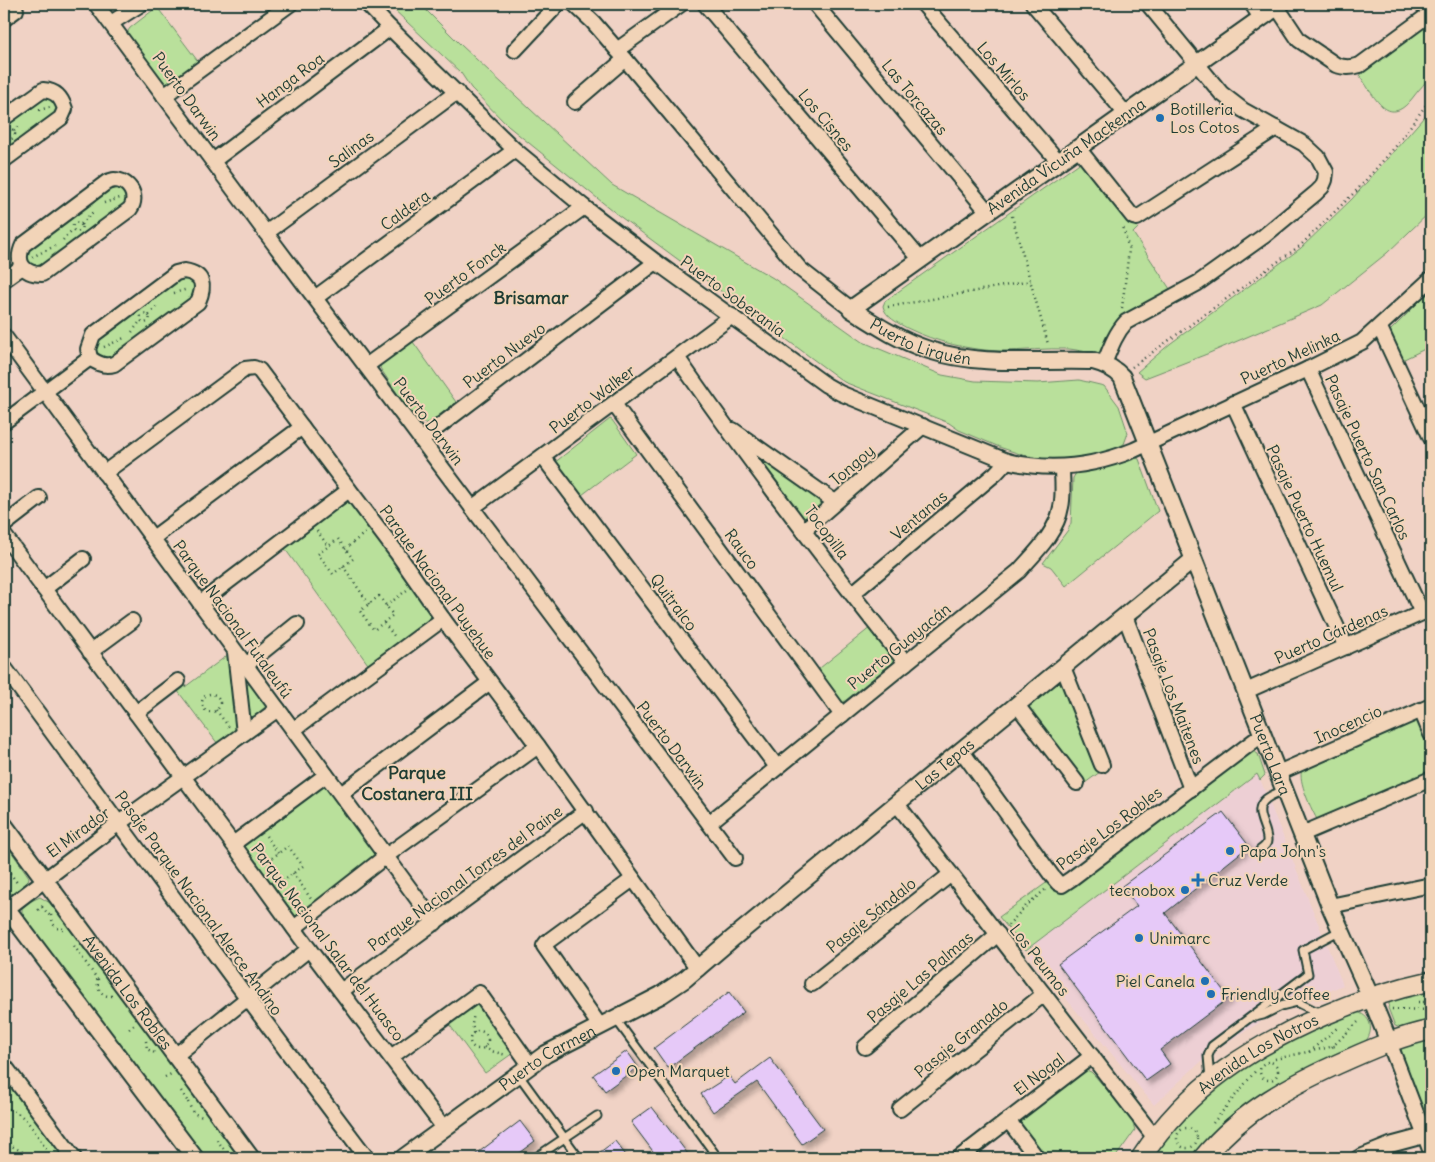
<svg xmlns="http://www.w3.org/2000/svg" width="1435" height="1162" font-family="Delius,sans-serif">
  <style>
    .built { fill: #edcfd4 }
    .green { fill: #b9e09b; stroke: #6c8e68 }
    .building { fill: #e6c9f8; stroke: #1f3d34; filter: url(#shadow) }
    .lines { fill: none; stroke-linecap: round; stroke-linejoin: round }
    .service-casing { stroke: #1f3d34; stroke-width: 11 }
    .minor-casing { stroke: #1f3d34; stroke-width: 18 }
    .tertiary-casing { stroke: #1f3d34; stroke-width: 20 }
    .secondary-casing { stroke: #1f3d34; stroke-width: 22 }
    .path { stroke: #1f3d34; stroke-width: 2.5; stroke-dasharray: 1 4; stroke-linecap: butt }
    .service { stroke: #f2d4b8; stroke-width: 7 }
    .minor { stroke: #f2d4b8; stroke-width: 14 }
    .tertiary { stroke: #f2d4b8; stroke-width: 16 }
    .secondary { stroke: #f2d4b8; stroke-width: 19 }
    .poi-dot { fill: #1f6fb2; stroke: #f2d4b8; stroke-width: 2 }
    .labels { text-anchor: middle; stroke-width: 4; stroke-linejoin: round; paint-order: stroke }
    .street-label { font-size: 16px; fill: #1f3d34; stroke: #f2d4b8 }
    .poi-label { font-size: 16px; fill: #1f3d34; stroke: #f2d4b8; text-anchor: start }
    .neighbourhood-label { font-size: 18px; font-weight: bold; fill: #1f3d34; stroke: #f2d4b8 }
  </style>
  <defs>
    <filter id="shadow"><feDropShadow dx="4.5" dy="4.5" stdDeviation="2.5" flood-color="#0004"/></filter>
  </defs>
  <rect width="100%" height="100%" fill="#f0d2c5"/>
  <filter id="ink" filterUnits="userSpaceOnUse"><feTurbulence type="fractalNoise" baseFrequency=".02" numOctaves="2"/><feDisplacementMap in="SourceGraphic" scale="10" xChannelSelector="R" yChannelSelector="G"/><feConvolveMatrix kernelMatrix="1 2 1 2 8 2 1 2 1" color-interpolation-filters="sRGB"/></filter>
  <g filter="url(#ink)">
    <polygon class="built" points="1258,774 1343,985 1272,1015 1219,1047 1195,1067 1154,1105 1026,950"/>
    <g class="green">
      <polygon points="388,4 420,4 462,46 612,185 773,278 863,342 942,375 975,381 1038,383 1079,380 1104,386 1119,406 1128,433 1124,444 1112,450 1085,457 1067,459 1046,459 1023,455 1002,448 959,430 949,423 844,382 672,255 618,215 508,126 471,88 461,73"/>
      <polygon points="157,7 200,64 173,83 167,84 162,80 128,35 128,31 130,28"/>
      <path d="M1431 19C1431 29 1433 68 1431 74 1427 82 1419 89 1414 96 1389 130 1376 99 1360 76L1368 64Z"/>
      <polygon points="43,95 54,97 60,112 4,155 4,124"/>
      <polygon points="1431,109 1431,211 1387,253 1322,305 1207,354 1145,378 1137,372 1171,343 1301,248 1352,199"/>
      <path d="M1085 159 1138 228 1133 233 1172 292 1100 353C1090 354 1080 350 1069 349 1046 348 1023 351 1000 351 968 350 936 342 907 328 898 323 885 317 883 306L885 301Z"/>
      <polygon points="110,185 124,188 128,203 41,268 34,268 27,261 26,248"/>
      <path d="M179 277C193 276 197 286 195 298L112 358 107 360 98 356 94 348 96 339Z"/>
      <polygon points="1431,290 1431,346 1398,362 1389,332"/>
      <polygon points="413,342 456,402 429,423 420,423 416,421 380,368 381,364"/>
      <polygon points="610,419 612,420 636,454 578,498 554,463"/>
      <polygon points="741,440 825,502 824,505 808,519 799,516"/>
      <polygon points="1137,458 1139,459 1158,511 1066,586 1051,567 1043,563 1068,530 1071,523 1073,478 1076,473 1080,471 1098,469"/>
      <path d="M346 501C355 504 361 516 367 523 390 553 412 584 433 616L432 621 370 667 283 546Z"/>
      <polygon points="871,627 897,659 841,704 815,672"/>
      <polygon points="229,654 237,725 235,730 218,744 177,690 183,685 185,687"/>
      <polygon points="1058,679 1061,679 1100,772 1085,783 1028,711 1028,705"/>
      <polygon points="249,684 252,684 265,701 266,706 254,717 248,715 245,686"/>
      <path d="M1416 720C1435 724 1431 761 1431 776L1318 821C1312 811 1297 779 1302 770Z"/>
      <polygon points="1253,751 1258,754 1265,775 1260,780 1257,774 1026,950 999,917 1049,881 1060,893 1063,893 1247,754"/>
      <polygon points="322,785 325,786 375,852 375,859 299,917 292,915 245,847 244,842"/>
      <path d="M4 841 29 877C27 889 15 897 4 892Z"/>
      <polygon points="40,897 50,903 241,1158 205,1158 24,921 22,916 22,908 29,902"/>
      <polygon points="1431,988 1431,1022 1401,1028 1395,1026 1388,1008 1390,1001"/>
      <polygon points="472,1002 479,1003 513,1050 513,1053 485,1073 446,1020"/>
      <path d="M1357 1012C1374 1017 1374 1035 1362 1045 1296 1076 1237 1099 1191 1158H1150L1168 1131 1222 1082 1271 1050 1332 1020Z"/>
      <polygon points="1431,1037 1431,1123 1428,1120 1399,1051 1401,1046"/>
      <polygon points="1086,1070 1091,1072 1095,1076 1131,1118 1135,1130 1115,1158 1046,1158 1021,1128 1020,1120 1079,1071"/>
      <polygon points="4,1073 69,1158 4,1158"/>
    </g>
    <g class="building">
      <polygon points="1223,812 1249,846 1165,913 1229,998 1160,1050 1170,1064 1146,1081 1058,964 1137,906 1122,886"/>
      <polygon points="729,992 744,1012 668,1068 654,1048"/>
      <polygon points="627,1051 638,1067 605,1091 593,1075"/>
      <polygon points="770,1058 823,1129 802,1144 757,1082 713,1112 701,1094 729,1076 735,1084"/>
      <polygon points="652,1107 691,1158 658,1158 631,1122"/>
      <polygon points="520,1121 535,1141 512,1158 471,1158"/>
      <polygon points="615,1141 628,1158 592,1158"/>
    </g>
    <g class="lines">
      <defs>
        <g id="service">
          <path d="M1260 850C1263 848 1267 845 1267 841 1268 827 1251 811 1266 799 1271 795 1278 793 1284 790"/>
          <polyline points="1255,1017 1263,1015 1281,1006 1297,1002 1313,1010 1321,1012"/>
          <polyline points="615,1018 718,1158"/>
          <polyline points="518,1074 579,1158"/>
          <polyline points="1210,1079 1208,1056 1212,1046 1308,974 1303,950 1341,930"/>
          <polyline points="535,1158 597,1116"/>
        </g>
        <g id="minor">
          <polyline points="96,4 266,233 735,858"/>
          <path d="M367 4 390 28 515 150 584 207 656 262 826 385 840 393 1007 461C1051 472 1092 467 1134 450L1308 369 1362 342 1431 279"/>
          <polyline points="574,4 593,22 625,59 800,269 851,309"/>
          <polyline points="705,4 920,259"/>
          <polyline points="815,4 988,212"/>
          <polyline points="923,4 1059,162"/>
          <polyline points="1033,4 1126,114"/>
          <polyline points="1252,4 1261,18"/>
          <path d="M1277 7 1299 40 1336 65C1345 68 1351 68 1360 65L1431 13"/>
          <polyline points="4,19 16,10"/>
          <polyline points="111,23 141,4"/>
          <polyline points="515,50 558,4"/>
          <polyline points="617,50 681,4"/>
          <polyline points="164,96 290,4"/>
          <polyline points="575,102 625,59"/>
          <path d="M4 118 43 90C56 91 61 97 65 109L61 118 4 160"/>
          <polyline points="1078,148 1133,217 1137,218 1276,128"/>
          <polyline points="213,161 390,28"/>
          <path d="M114 180C129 180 139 196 130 209L42 274C23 274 15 262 23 245L107 182Z"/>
          <polyline points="266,233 457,92"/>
          <path d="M184 271C204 274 205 286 198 302L114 364C105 367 98 364 90 358L88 349 93 335 176 273Z"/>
          <polyline points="4,280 22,267"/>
          <polyline points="315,298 515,150"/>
          <polyline points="1380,328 1431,438"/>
          <polyline points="4,336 435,923"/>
          <path d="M677 357C749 462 827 563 906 663"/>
          <path d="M1104 364C1110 349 1115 334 1126 322L1198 283 1264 236 1316 193 1322 187 1325 180 1326 172 1318 157 1304 144 1243 110 1221 93 1148 4"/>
          <polyline points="366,366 584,207"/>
          <polyline points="1308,369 1422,613"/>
          <polyline points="1233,403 1346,647"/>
          <polyline points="614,404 842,715"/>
          <polyline points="4,422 90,358"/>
          <polyline points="733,430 835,502"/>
          <polyline points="421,440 656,262"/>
          <polyline points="543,457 777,767"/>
          <polyline points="104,473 245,369 254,368 259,370 397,553 443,619 538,746 698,969"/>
          <polyline points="472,508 732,316"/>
          <polyline points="4,525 39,498"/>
          <polyline points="804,530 923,426"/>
          <polyline points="4,535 233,844 309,949 444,1128"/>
          <polyline points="153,538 302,427"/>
          <polyline points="44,589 83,559"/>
          <polyline points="852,594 996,473 1007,461"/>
          <polyline points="200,603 349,490"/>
          <polyline points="1125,616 1191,789"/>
          <polyline points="90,652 132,621"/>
          <polyline points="235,652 244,733"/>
          <polyline points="246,665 297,624"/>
          <path d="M4 667C125 831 244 996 367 1158"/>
          <polyline points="1063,667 1102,765"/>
          <polyline points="1246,691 1431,609"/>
          <polyline points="1017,705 1077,783"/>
          <polyline points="1421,710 1431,734"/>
          <polyline points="136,713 178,681"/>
          <polyline points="293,730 443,619"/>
          <polyline points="961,750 1052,876 1058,883 1062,885 1071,879 1263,734"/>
          <polyline points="1278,773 1431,706"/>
          <polyline points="341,794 490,682"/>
          <polyline points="897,804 1155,1138"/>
          <path d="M709 823 1019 571C1035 553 1057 532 1061 507 1064 494 1062 480 1062 467"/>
          <polyline points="1302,834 1431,779"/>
          <polyline points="233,844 326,775"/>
          <polyline points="1330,906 1431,885"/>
          <polyline points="4,911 119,823 278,709"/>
          <polyline points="294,928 386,856 538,746"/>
          <polyline points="812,984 951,874"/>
          <polyline points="341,991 586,811"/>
          <polyline points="600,1026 544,946 547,942 633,879"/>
          <polyline points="1389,1042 1431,1152"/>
          <polyline points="865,1047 998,934"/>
          <polyline points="175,1056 309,949"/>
          <polyline points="391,1057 479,993 530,1065"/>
          <polyline points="4,1065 74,1158"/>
          <polyline points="900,1109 1044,994"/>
          <polyline points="1008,1120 1037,1158"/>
          <polyline points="959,1158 1092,1056"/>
          <polyline points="1358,1158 1390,1145 1431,1134"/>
        </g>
        <g id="tertiary">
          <path id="s1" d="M1281 4 851 309C876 325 900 341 929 350 982 367 1038 359 1093 361 1105 364 1114 368 1122 377L1330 906 1371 998 1389 1042"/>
          <path id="s2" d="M4 825 251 1158"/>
          <polyline points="4,905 195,1158"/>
          <path id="s3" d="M403 1158 546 1054 661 995 685 979 733 938 1193 560"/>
        </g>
        <g id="secondary">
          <path id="s4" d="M1141 1158C1163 1125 1192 1094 1225 1070 1284 1028 1361 996 1431 981"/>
          <path d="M1203 1158C1243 1110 1292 1084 1349 1059 1376 1047 1402 1036 1431 1030"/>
        </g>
      </defs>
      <use href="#service" class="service-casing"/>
      <use href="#minor" class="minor-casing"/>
      <use href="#tertiary" class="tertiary-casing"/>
      <use href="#secondary" class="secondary-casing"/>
      <g class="path">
        <polyline points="39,110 51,107"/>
        <circle cx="10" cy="134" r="5"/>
        <polyline points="14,131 20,125"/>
        <polyline points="104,203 120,198"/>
        <polyline points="1012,216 1048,344"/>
        <circle cx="77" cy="227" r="4.5"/>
        <polyline points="81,224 94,211"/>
        <polyline points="63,240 73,229"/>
        <polyline points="32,257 55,246"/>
        <polyline points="174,293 188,289"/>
        <polyline points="888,307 1031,281"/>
        <polyline points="1122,308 1129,250 1123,227"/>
        <circle cx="145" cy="318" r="4.5"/>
        <polyline points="149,315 158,305"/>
        <polyline points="132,332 141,320"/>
        <polyline points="104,347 124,338"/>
        <polyline points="1132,367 1301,245 1358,189 1396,146 1431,98"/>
        <polyline points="317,531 328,546"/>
        <polygon points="338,539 353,559 333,574 318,554"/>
        <polyline points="345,549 366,532"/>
        <polyline points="343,566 369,604"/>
        <polygon points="379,596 393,615 374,630 360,611"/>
        <polyline points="386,606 407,590"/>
        <polyline points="384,623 395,637"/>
        <circle cx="211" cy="703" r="9"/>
        <polyline points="216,710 229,727"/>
        <polyline points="266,836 278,853"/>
        <polygon points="288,846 303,866 283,881 268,861"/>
        <polyline points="4,865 18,884"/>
        <polyline points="293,873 311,899"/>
        <polyline points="42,907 51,917"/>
        <polyline points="38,910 45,904"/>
        <polyline points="51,915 53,924 57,928 63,929"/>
        <polyline points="1008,925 1027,905 1046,889"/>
        <polyline points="74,946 98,980"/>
        <path d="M98 979C96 989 102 997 112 996"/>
        <polyline points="1418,1002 1431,1002"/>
        <polyline points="1392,1009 1431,1010"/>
        <polyline points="129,1029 134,1025"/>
        <circle cx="479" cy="1040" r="9"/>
        <polyline points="474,1033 472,1024 474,1014"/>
        <polyline points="146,1041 147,1049 155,1053"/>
        <polyline points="484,1047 491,1051 506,1055"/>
        <polyline points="1332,1047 1358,1022"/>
        <polyline points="1309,1052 1337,1028"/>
        <polyline points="1275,1059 1335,1046"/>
        <circle cx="1269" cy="1071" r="9"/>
        <polyline points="165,1077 171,1074"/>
        <polyline points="181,1091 188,1102"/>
        <polyline points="188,1102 193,1113 202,1117"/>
        <path d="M4 1108C28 1111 39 1141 52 1158"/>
        <polyline points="1213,1123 1257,1069"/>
        <circle cx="1187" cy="1138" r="10"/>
        <polyline points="217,1140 226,1152"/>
        <polyline points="4,1142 21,1151 30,1158"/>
        <polyline points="227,1152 230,1158"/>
        <polyline points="1181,1158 1188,1151"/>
      </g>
      <use href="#service" class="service"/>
      <use href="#minor" class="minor"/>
      <use href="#tertiary" class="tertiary"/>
      <use href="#secondary" class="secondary"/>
    </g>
  </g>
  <g class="poi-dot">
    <circle cx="1160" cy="118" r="5"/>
    <circle cx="1230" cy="851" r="5"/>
    <path d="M1195.5 872.5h5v5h5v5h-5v5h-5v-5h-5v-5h5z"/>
    <circle cx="1185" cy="890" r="5"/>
    <circle cx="1139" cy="938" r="5"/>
    <circle cx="1205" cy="981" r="5"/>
    <circle cx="1211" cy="994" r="5"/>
    <circle cx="616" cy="1071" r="5"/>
  </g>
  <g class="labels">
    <g class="street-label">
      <text transform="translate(1004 71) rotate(49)" y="6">Los Mirlos</text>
      <text transform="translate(290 80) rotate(-37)" y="6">Hanga Roa</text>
      <text transform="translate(187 96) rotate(54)" y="6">Puerto Darwin</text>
      <text transform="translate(915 97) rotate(50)" y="6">Las Torcazas</text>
      <text transform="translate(826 120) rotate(50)" y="6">Los Cisnes</text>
      <text transform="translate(351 149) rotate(-36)" y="6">Salinas</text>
      <text transform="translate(1066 156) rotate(-35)" y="6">Avenida Vicuña Mackenna</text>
      <text transform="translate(405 210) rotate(-36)" y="6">Caldera</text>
      <text transform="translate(465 273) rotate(-36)" y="6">Puerto Fonck</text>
      <text transform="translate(733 296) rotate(36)" y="6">Puerto Soberanía</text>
      <text dy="6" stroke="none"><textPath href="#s1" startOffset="605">Puerto Lirquén</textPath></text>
      <text transform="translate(504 355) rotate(-37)" y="6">Puerto Nuevo</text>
      <text transform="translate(1290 357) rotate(-25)" y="6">Puerto Melinka</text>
      <text transform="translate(592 399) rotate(-37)" y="6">Puerto Walker</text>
      <text transform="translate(429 421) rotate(53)" y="6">Puerto Darwin</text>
      <text transform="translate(1368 457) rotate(65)" y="6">Pasaje Puerto San Carlos</text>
      <text transform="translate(852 465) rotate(-41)" y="6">Tongoy</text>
      <text transform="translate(919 515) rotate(-40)" y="6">Ventanas</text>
      <text transform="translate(1305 518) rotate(65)" y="6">Pasaje Puerto Huemul</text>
      <text transform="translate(827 532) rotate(53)" y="6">Tocopilla</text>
      <text transform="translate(742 549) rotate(54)" y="6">Rauco</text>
      <text transform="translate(438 582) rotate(54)" y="6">Parque Nacional Puyehue</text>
      <text transform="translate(674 602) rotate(53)" y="6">Quitralco</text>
      <text transform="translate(233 619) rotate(54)" y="6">Parque Nacional Futaleufú</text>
      <text transform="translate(1331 634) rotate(-24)" y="6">Puerto Cárdenas</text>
      <text transform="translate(899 646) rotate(-39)" y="6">Puerto Guayacán</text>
      <text transform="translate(1174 696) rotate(69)" y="6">Pasaje Los Maitenes</text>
      <text transform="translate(1348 724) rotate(-24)" y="6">Inocencio</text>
      <text transform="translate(672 745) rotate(53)" y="6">Puerto Darwin</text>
      <text dy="6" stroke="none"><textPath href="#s1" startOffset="1220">Puerto Lara</textPath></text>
      <text dy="6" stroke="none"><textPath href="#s3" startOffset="672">Las Tepas</textPath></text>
      <text transform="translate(1109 828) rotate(-37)" y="6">Pasaje Los Robles</text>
      <text transform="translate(78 832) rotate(-36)" y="6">El Mirador</text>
      <text transform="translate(465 878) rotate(-36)" y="6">Parque Nacional Torres del Paine</text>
      <text transform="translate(199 903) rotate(54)" y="6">Pasaje Parque Nacional Alerce Andino</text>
      <text transform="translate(871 915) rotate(-39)" y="6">Pasaje Sándalo</text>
      <text transform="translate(328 942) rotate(53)" y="6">Parque Nacional Salar del Huasco</text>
      <text transform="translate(1040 960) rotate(52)" y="6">Los Peumos</text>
      <text transform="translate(920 977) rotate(-40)" y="6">Pasaje Las Palmas</text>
      <text dy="6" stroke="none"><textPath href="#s2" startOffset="208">Avenida Los Robles</textPath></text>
      <text transform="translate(961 1038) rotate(-39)" y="6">Pasaje Granado</text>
      <text dy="6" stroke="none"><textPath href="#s4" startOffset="159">Avenida Los Notros</textPath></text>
      <text dy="6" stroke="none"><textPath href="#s3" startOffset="176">Puerto Carmen</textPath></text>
      <text transform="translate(1039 1074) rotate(-37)" y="6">El Nogal</text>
    </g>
    <g class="poi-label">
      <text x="1170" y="115">Botilleria<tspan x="1170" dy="18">Los Cotos</tspan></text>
      <text x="1240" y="857">Papa John's</text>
      <text x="1208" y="886">Cruz Verde</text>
      <text x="1175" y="896" text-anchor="end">tecnobox</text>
      <text x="1149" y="944">Unimarc</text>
      <text x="1195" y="987" text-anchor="end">Piel Canela</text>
      <text x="1221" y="1000">Friendly Coffee</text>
      <text x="626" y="1077">Open Marquet</text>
    </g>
    <g class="neighbourhood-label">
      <text x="531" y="304">Brisamar</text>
      <text x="417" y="779">Parque<tspan x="417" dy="21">Costanera III</tspan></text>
    </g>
  </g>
  <rect width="1435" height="1162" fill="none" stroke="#f2d4b8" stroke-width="20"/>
  <rect x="10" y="10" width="1415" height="1142" fill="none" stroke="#1f3d34" stroke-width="2" filter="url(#ink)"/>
</svg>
